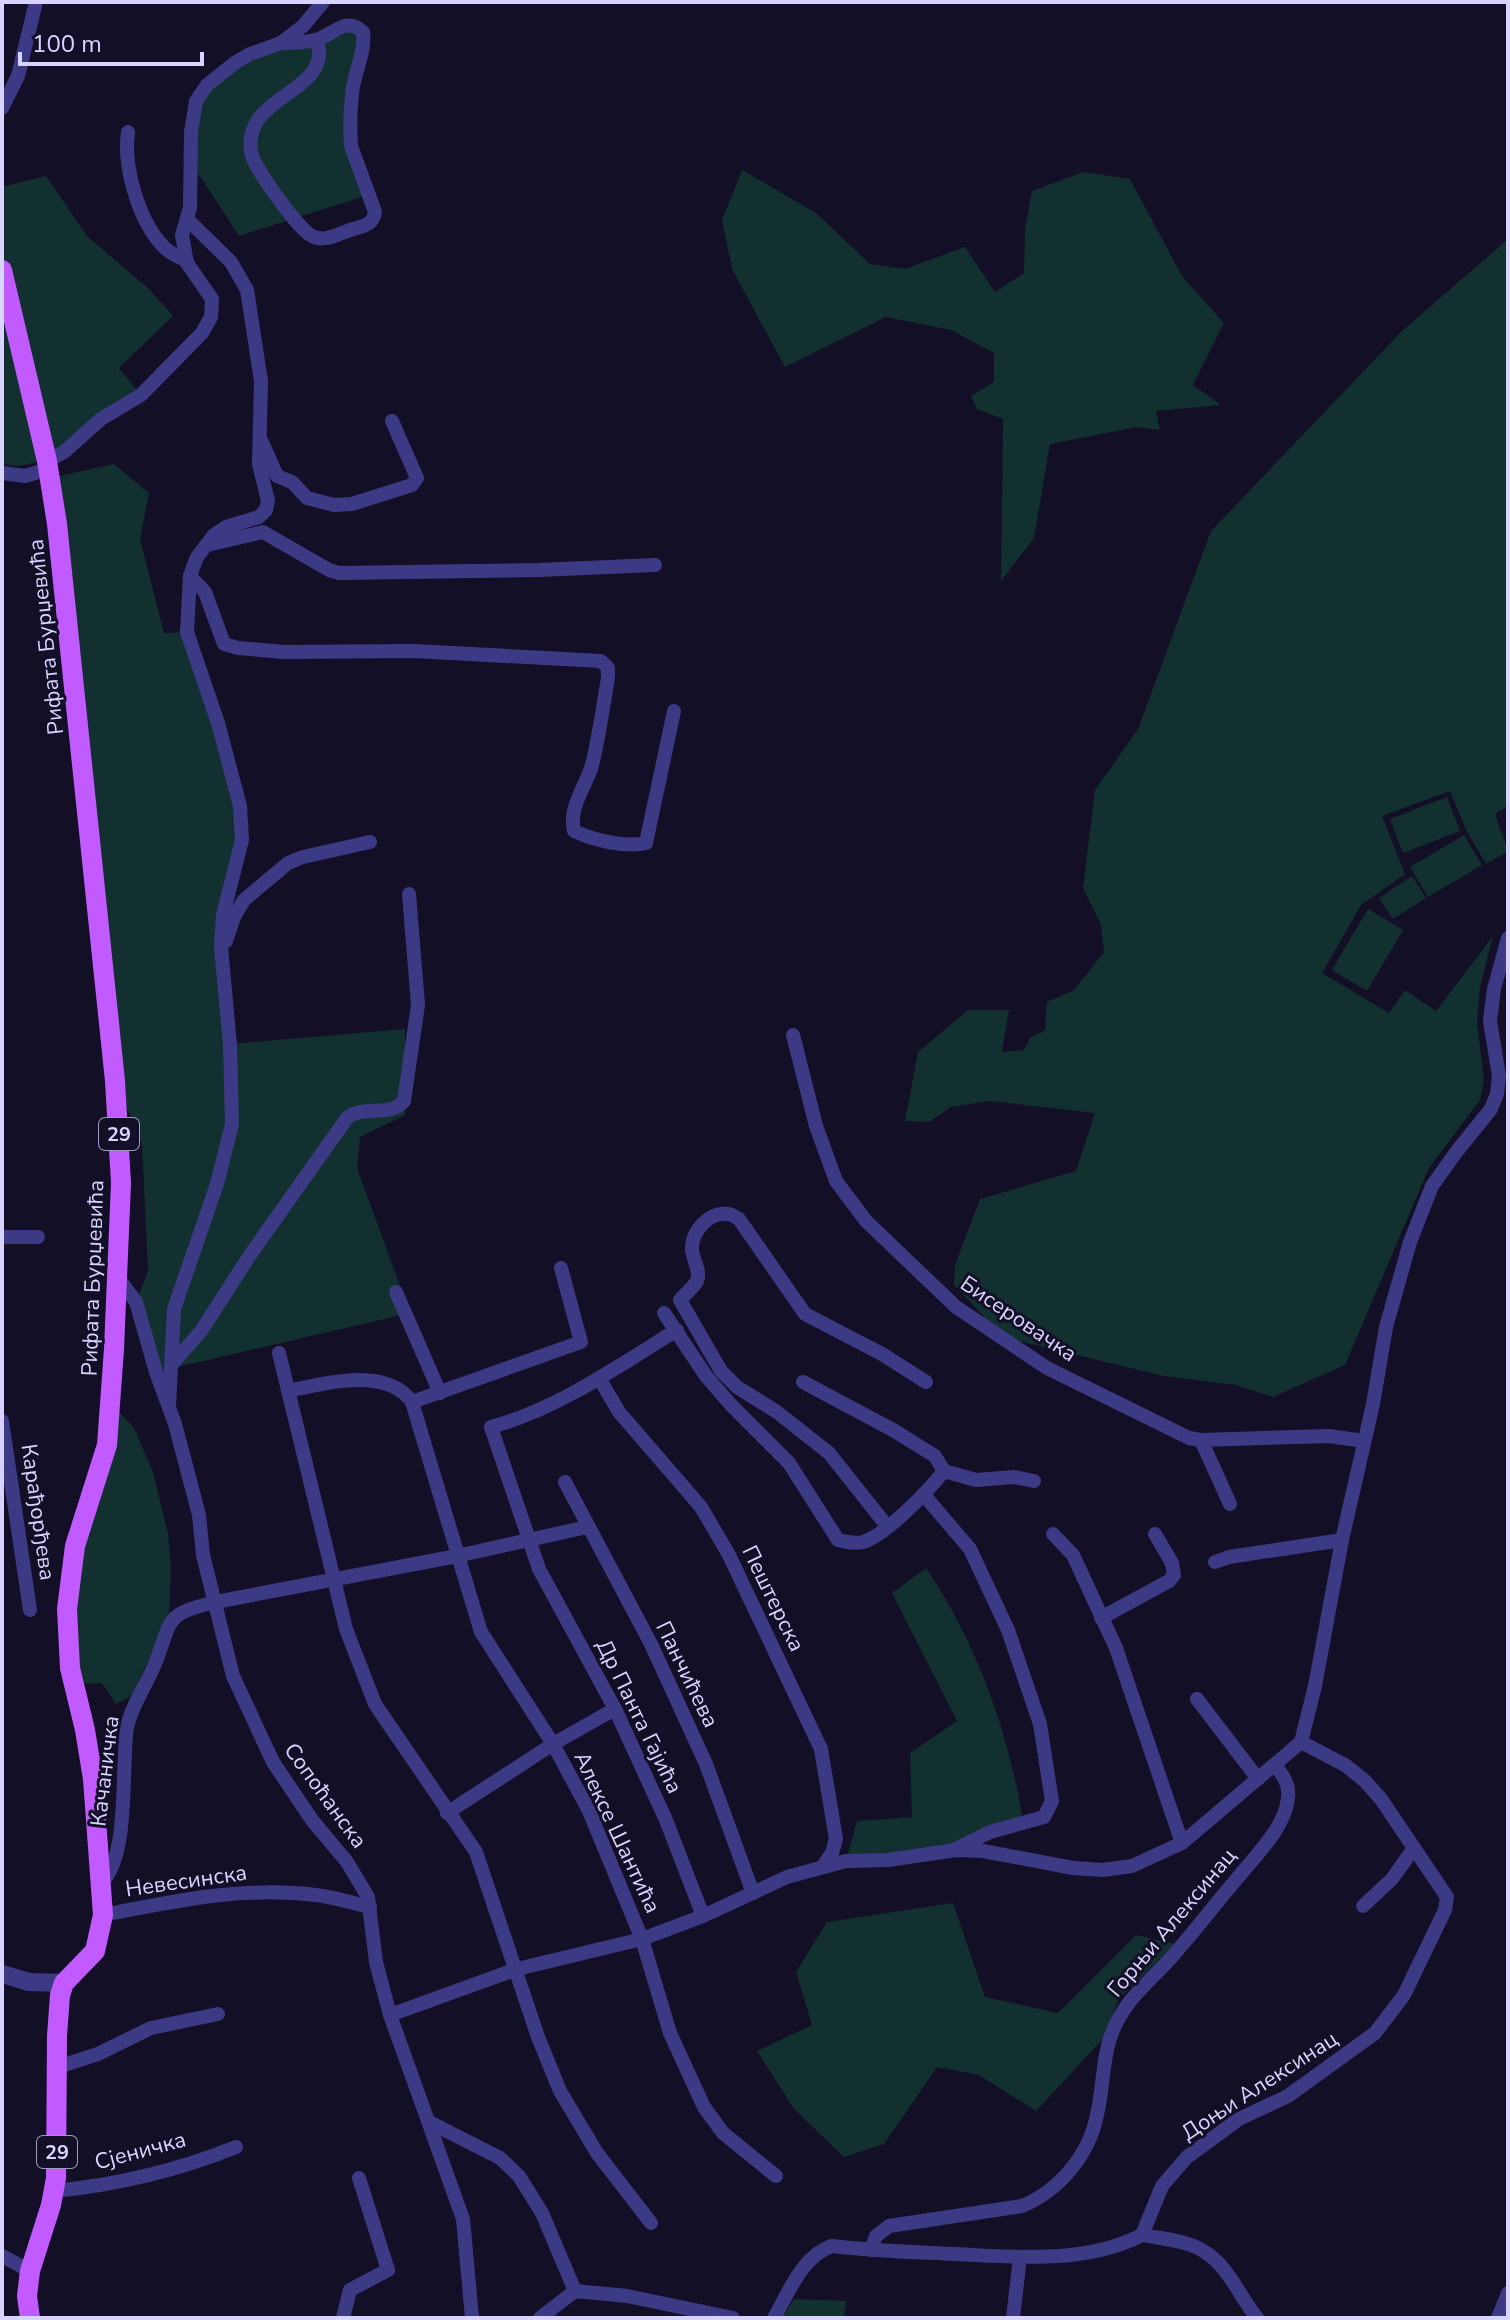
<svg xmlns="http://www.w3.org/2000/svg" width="1510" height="2320" font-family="'Nunito Sans',sans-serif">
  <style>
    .green { fill: #12302f }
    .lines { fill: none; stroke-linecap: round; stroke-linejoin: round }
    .minor { stroke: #3d3a85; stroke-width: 14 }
    .tertiary { stroke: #3d3a85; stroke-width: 18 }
    .primary { stroke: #c25bff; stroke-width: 20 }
    .labels { text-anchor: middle; stroke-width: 6; stroke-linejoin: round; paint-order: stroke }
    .shield { fill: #130f26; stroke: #9e99be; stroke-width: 2 }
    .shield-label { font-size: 20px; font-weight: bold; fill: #d9d4ff }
    .street-label { font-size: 22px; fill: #d9d4ff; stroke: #130f26 }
  </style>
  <rect width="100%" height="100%" fill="#130f26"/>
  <g class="green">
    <polygon points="359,27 351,137 368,195 239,236 202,179 190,166 196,101 236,62"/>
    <polygon points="742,170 816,213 870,264 905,269 965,247 995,292 1024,273 1025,230 1032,191 1083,172 1130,179 1182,276 1224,323 1193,385 1221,405 1156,411 1160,430 1137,427 1050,444 1034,538 1001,581 1003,419 977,409 971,396 994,382 994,353 951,330 886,317 785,367 732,269 722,220"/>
    <polygon points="46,176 87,236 149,289 173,316 119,368 141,395 47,461 18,466 2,464 2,187"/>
    <polygon points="1508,239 1508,806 1495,814 1508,851 1486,864 1466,830 1450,791 1382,816 1405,874 1361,905 1322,973 1389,1013 1405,990 1436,1011 1493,936 1480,987 1477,1022 1484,1080 1480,1100 1429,1168 1345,1365 1273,1397 1236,1385 1164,1376 1003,1337 954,1285 955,1265 980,1199 1076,1171 1095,1113 989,1101 951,1107 929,1122 905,1121 918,1052 968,1010 1009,1010 1002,1052 1024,1050 1030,1038 1045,1030 1047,1002 1074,990 1104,952 1101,925 1083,888 1095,790 1138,729 1211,531 1402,331"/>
    <polygon points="114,464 149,493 140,539 164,633 187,632 240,806 226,902 230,1044 405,1029 405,1115 360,1137 357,1168 410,1313 156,1372 136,1302 148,1271 142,1144 115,1081 50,478"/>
    <polygon points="1447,797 1460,831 1403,853 1390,819"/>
    <polygon points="1464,835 1482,865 1428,897 1410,867"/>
    <polygon points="1412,876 1426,898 1393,919 1379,898"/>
    <polygon points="1368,909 1403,930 1367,991 1332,970"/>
    <polygon points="111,1403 134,1428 153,1472 168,1534 171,1566 169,1613 133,1695 116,1704 102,1683 75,1684 66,1635"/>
    <path d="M926 1568C976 1641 1009 1733 1023 1821L956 1850 846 1861 857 1821 912 1817 910 1753 957 1721 892 1593Z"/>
    <polygon points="953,1903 985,1997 1058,2013 1136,1935 1175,1944 1119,1999 1103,2039 1036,2111 979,2075 937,2067 884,2144 844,2157 794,2109 757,2051 812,2025 796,1972 827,1922"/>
    <polygon points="794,2299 846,2301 844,2318 782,2318"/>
  </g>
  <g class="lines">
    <g class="minor">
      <path d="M282 43C292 42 305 43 315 40 333 36 345 15 363 32 366 53 353 74 352 95 350 111 350 130 351 146L375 212C373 225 364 226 353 229 341 233 324 243 312 236 299 230 253 167 251 152 242 93 334 94 317 40"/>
      <polyline points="2,108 18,76 36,2"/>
      <path d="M128 132C123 167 139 223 165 248 171 254 179 257 187 261"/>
      <polyline points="262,442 277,476 292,482 307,498 334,505 352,504 412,485 417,478 392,421"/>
      <polyline points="47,461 64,452 101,419 141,395 202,333 211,317 212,299 187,263 182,235 190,208 191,132 196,101 207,85 236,62 250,54 281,43 303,26 323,2"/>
      <polyline points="2,473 25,476 48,469"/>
      <polyline points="207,545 263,532 329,570 339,573 539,570 655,565"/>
      <path d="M190 576 205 592 224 644 238 648 284 652 414 651 601 661 608 668V678C603 707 599 737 592 765 586 786 568 808 574 831 593 840 626 848 646 843L674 711"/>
      <polyline points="226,941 234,917 244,900 288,863 303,857 370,842"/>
      <polyline points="793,1035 816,1126 836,1181 866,1221 956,1307 1047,1368 1189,1438 1201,1440 1329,1436 1364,1441"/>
      <polyline points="2,1237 38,1237"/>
      <polyline points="118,1278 136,1302 156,1372 175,1424 199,1515 203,1555 233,1676 273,1762 312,1820 347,1862 368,1897 376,1962 390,2015 463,2219 472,2318"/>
      <polyline points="396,1292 440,1393"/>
      <path d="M664 1313 706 1376 731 1405 789 1463 838 1540C846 1542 854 1544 863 1542 885 1536 929 1490 944 1471"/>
      <path d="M677 1330C618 1366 558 1409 491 1427L539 1569 615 1709 666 1820 703 1916"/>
      <polyline points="279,1353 346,1629 375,1704 476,1852 538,2037 560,2091 597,2153 651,2223"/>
      <path d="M173 1363 201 1331 250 1255 347 1118C365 1104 390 1118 404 1101L418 1005 409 894"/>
      <polyline points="599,1378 619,1412 701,1507 729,1555 821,1749 836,1839 832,1853 823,1866"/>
      <polyline points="803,1382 893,1430 935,1456 944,1471 976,1480 1014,1477 1034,1481"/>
      <path d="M288 1391C324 1383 387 1366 412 1402L481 1632 553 1744 589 1811 642 1939 670 2033 704 2107 723 2133 776 2176"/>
      <polyline points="412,1402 581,1342 561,1268"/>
      <polyline points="169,1406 174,1309 217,1184 232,1124 230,1045 221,947 223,915 242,840 240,806 218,723 187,632 190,576 197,557 214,535 226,527 259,517 266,510 268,501 259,464 261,381 247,290 231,262 187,219"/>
      <polyline points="2,1421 30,1610"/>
      <polyline points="1201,1440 1230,1504"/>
      <polyline points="565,1482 651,1644 706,1764 753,1893"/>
      <polyline points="924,1495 970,1549 1008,1630 1040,1724 1052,1801 1044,1817 990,1832 956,1849"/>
      <path d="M887 1526 829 1453 777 1412 737 1387 721 1371 680 1300C684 1295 694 1287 697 1281 701 1271 693 1260 692 1250 691 1232 709 1211 728 1214 732 1214 735 1217 739 1219L805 1314 882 1354 926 1382"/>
      <polyline points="1053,1534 1073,1555 1116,1648 1182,1843"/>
      <polyline points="1215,1562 1229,1557 1342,1540"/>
      <polyline points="1101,1618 1169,1581 1174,1575 1172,1563 1155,1534"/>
      <polyline points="1197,1699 1258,1779"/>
      <polyline points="447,1813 553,1744 615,1709"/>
      <path d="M101 1883C130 1858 121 1765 127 1728 131 1706 146 1686 154 1666 173 1620 162 1614 216 1602L457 1556 587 1527"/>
      <polyline points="1363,1906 1392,1879 1414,1848"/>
      <path d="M103 1915C174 1901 243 1886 316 1895 334 1897 352 1903 370 1907"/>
      <polyline points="390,2015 517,1969 642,1939 703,1916 787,1877 846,1861 888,1860 956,1850 983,1851 1073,1868 1103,1870 1132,1866 1182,1843 1301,1742 1315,1686 1342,1540 1373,1404 1386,1327 1410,1242 1432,1186 1457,1151 1491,1109 1497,1094 1499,1076 1490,1021 1494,989 1508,938"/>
      <polyline points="58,2067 98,2054 151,2028 218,2014"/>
      <polyline points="429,2122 500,2158 519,2176 542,2213 575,2291"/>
      <path d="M54 2191C115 2185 179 2170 236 2147"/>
      <path d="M1142 2235C1162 2239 1187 2240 1205 2252 1228 2266 1240 2297 1257 2318"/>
      <path d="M871 2250 876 2236 889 2226 1022 2206C1059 2191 1089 2155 1097 2115 1107 2069 1099 2041 1131 2000 1143 1986 1157 1973 1169 1960 1194 1932 1216 1903 1240 1875 1258 1853 1285 1827 1288 1798 1290 1785 1283 1775 1275 1765"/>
      <polyline points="2,2256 30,2271"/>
      <polyline points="343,2318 350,2290 388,2270 359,2178"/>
      <polyline points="540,2318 575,2291 627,2296 733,2318"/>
      <path d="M774 2318C789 2292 802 2256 832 2246 873 2251 914 2252 955 2254 1016 2257 1086 2264 1142 2235L1162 2186 1187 2157 1239 2119 1288 2096 1375 2033 1404 1995 1445 1910 1447 1897 1381 1799 1365 1781 1345 1765 1301 1742"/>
      <polyline points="1013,2318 1020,2257"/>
      <polyline points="1498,2318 1508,2293"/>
    </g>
    <polyline class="tertiary" points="2,1974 29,1982 64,1983"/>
    <polyline class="primary" points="2,270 47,461 57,524 115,1081 121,1183 114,1349 107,1445 75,1546 67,1609 70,1668 85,1730 93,1779 103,1915 95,1951 64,1983 60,1995 57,2036 56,2178 51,2205 30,2271 27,2296 30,2318"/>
  </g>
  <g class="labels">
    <g class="shield">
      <rect x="99" y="1118" width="40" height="32" rx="6"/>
      <rect x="37" y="2136" width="40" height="32" rx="6"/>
    </g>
    <g class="shield-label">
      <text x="119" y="1141">29</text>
      <text x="57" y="2159">29</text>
    </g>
    <g class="street-label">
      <text transform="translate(45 637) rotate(-96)" y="8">Рифата Бурџевића</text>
      <text transform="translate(92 1278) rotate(-88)" y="8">Рифата Бурџевића</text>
      <text transform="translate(1019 1318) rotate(34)" y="8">Бисеровачка</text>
      <text transform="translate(39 1512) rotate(82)" y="8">Карађорђева</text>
      <text transform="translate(774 1598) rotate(64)" y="8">Пештерска</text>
      <text transform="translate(688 1674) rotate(64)" y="8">Панчићева</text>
      <text transform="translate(640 1716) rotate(64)" y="8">Др Панта Гајића</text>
      <text transform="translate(104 1771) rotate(-83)" y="8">Качаничка</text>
      <text transform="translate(326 1795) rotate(54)" y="8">Сопоћанска</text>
      <text transform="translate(618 1832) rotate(65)" y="8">Алексе Шантића</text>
      <text transform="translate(186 1880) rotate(-8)" y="8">Невесинска</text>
      <text transform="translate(1171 1922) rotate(-50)" y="8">Горњи Алексинац</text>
      <text transform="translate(1259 2085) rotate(-33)" y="8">Доњи Алексинац</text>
      <text transform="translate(140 2150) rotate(-15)" y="8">Сјеничка</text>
    </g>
  </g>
  <rect width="1510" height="2320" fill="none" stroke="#d9d4ff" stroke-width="8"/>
  <path d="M20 52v12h182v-12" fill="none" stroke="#d9d4ff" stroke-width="4"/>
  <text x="32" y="52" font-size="24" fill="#d9d4ff" stroke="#130f26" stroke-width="6" paint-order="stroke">100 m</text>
</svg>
